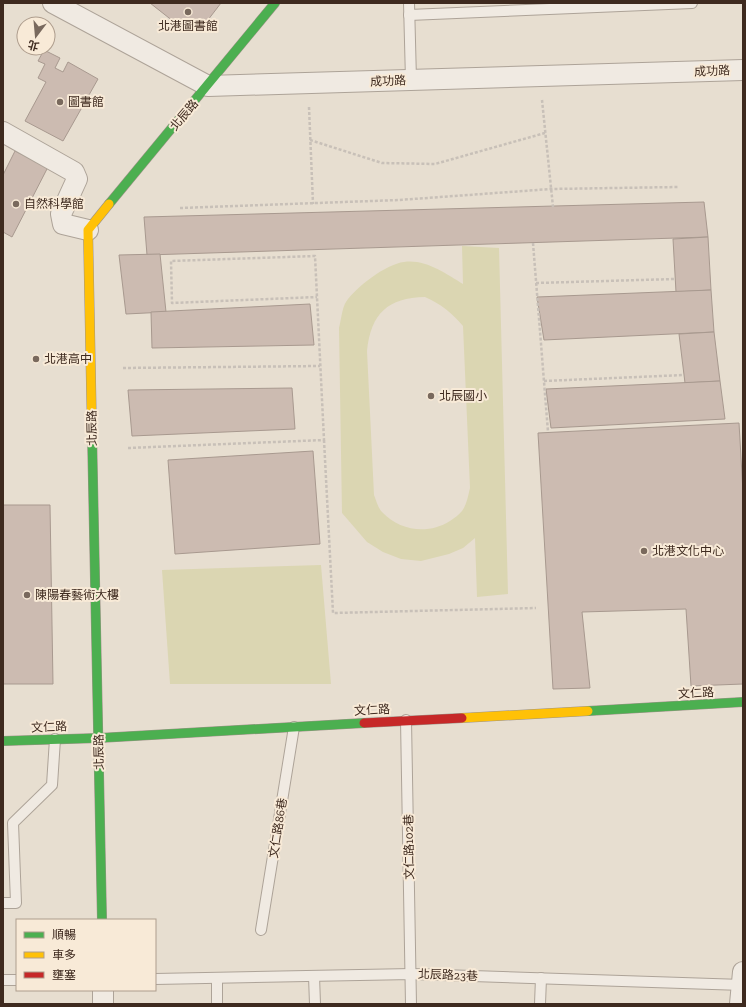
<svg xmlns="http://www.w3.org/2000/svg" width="746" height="1007" font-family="'Zilla Slab','Noto Sans TC',serif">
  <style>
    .green { fill: #dbd6b2; fill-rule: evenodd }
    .building { fill: #ccbbb1; stroke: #a8998f }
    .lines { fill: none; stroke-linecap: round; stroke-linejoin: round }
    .lane-casing { stroke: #ada398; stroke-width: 12 }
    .street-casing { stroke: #ada398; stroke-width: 22 }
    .fast-casing { stroke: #9d9388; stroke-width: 10 }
    .slow-casing { stroke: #9d9388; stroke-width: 10 }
    .jam-casing { stroke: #9d9388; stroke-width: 10 }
    .path { stroke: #c8c0b8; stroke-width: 2.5; stroke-dasharray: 3 2; stroke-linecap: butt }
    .lane { stroke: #f0eae2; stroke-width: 10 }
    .street { stroke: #f0eae2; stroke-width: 20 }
    .fast { stroke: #4caf50; stroke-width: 9 }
    .slow { stroke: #ffc107; stroke-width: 9 }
    .jam { stroke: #c62828; stroke-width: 9 }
    .poi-dot { fill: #79695d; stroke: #f8ead7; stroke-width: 1.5 }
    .labels { text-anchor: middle; stroke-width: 4; stroke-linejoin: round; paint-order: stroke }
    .poi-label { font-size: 12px; fill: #3e2a1f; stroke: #f8ead7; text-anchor: start }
    .street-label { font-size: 12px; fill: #3e2a1f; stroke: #f8ead7 }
  </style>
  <rect width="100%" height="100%" fill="#e7ded0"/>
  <g class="green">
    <path d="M462 246 499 248 508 594 477 597 475 538 463 548 449 554 421 561 401 559 383 552 367 542 342 513 339 328C341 321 342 308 346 302 356 287 386 264 404 262 426 259 446 274 463 284ZM425 297C441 304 452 313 463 326L470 488C468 496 467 504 462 511 459 515 454 518 450 521 428 535 400 531 382 512 378 508 376 500 374 495L367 351C371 313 388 298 425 297Z"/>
    <polygon points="321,565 331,684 170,684 162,570"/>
  </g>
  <g class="building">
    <polygon points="150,3 221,3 201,29 190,20 183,29"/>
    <polygon points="44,50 60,58 55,68 63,72 68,62 98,79 63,141 25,121 46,82 38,78 45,64 38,61"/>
    <polygon points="15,151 48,167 12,237 3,232 3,175"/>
    <polygon points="704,202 708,237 147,255 144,217"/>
    <polygon points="708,237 711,290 676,292 673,239"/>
    <polygon points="160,254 166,312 126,314 119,255"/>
    <polygon points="711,290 714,332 544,340 537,297"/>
    <polygon points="310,304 314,345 152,348 151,312"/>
    <polygon points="714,332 720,381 685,383 679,334"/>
    <polygon points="720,381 725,419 551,428 546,389"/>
    <polygon points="292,388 295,429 132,436 128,390"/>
    <polygon points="739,423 743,492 743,684 691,686 686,609 582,612 590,688 553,689 538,433"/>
    <polygon points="313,451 320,544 175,554 168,460"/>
    <polygon points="3,505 50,505 53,684 3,684"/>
  </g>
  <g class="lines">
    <defs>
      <g id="lane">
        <polyline points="409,3 411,80"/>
        <polyline points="409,15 692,3"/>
        <polyline points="406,720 411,1004"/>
        <polyline points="3,903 16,903 13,823 52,785 55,739"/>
        <polyline points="261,930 294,727"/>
        <polyline points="314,976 315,1004"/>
        <polyline points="217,978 217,1004"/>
        <polyline points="155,979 412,974 743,985"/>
        <polyline points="3,980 17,980"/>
        <polyline points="540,1004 541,978"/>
      </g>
      <g id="street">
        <polyline points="53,3 208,86 743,70"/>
        <polyline points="3,132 74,172 77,179 61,214 63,224 88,230"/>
        <polyline points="103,990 103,1004"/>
        <polyline points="740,1004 743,972"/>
      </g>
      <g id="fast">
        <polyline points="109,204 275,3"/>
        <polyline points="92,433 102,920"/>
        <polyline points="588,711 743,702"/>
        <polyline points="3,741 99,738 364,723"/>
      </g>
      <g id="slow">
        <polyline points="92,433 88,230 109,204"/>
        <polyline points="462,718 588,711"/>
      </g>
      <polyline id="jam" points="364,723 462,718"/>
    </defs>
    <use href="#lane" class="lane-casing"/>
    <use href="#street" class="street-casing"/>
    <use href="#fast" class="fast-casing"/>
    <use href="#slow" class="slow-casing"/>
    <use href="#jam" class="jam-casing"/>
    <g class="path">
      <polyline points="542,100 553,207"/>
      <polyline points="309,107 313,204"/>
      <polyline points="310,140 382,163 435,164 545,133"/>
      <polyline points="180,208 399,200 551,189 678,187"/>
      <polyline points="533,243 548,432"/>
      <polyline points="536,283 675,279"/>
      <polyline points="123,368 320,366"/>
      <polyline points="544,381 684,375"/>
      <polyline points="324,440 333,613 536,608"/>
      <polyline points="128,448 324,440 315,256 171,261 172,303 317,297"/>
    </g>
    <use href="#lane" class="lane"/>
    <use href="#street" class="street"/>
    <use href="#fast" class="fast"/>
    <use href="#slow" class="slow"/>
    <use href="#jam" class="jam"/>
  </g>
  <g class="poi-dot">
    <circle cx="188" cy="12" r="4"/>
    <circle cx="60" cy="102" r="4"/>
    <circle cx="16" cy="204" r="4"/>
    <circle cx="36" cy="359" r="4"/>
    <circle cx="431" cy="396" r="4"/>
    <circle cx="644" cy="551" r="4"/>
    <circle cx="27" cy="595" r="4"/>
  </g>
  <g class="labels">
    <g class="poi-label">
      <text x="188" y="30" text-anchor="middle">北港圖書館</text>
      <text x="68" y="106">圖書館</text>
      <text x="24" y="208">自然科學館</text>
      <text x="44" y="363">北港高中</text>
      <text x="439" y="400">北辰國小</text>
      <text x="652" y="555">北港文化中心</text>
      <text x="35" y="599">陳陽春藝術大樓</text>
    </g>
    <g class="street-label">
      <text transform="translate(712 71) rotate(-2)" y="4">成功路</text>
      <text transform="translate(388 81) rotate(-2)" y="4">成功路</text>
      <text transform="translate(184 115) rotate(-50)" y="4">北辰路</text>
      <text transform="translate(92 428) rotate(-91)" y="4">北辰路</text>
      <text transform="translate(696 693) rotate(-3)" y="4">文仁路</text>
      <text transform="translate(372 710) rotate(-3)" y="4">文仁路</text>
      <text transform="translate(49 727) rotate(-2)" y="4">文仁路</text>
      <text transform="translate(99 752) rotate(-91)" y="4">北辰路</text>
      <text transform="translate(278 828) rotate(-81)" y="4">文仁路86巷</text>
      <text transform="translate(409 847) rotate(-91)" y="4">文仁路102巷</text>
      <text transform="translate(448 975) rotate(2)" y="4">北辰路23巷</text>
    </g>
  </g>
  <rect width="746" height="1007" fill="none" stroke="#3e2a1f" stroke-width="8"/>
  <rect x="16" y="919" width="140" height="72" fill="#f8ead7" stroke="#ae9d8d"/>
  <rect x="24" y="932" width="20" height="6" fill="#4caf50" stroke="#ae9d8d"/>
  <text x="52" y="939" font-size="12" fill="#3e2a1f">順暢</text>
  <rect x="24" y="952" width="20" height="6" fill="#ffc107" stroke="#ae9d8d"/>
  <text x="52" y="959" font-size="12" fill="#3e2a1f">車多</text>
  <rect x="24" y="972" width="20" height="6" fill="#c62828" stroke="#ae9d8d"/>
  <text x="52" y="979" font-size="12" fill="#3e2a1f">壅塞</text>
  <g transform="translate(36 36) rotate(196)"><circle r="19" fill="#f8ead7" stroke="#ae9d8d"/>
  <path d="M0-3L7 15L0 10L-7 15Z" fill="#79695d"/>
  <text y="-6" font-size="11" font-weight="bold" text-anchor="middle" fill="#3e2a1f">北</text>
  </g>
</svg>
